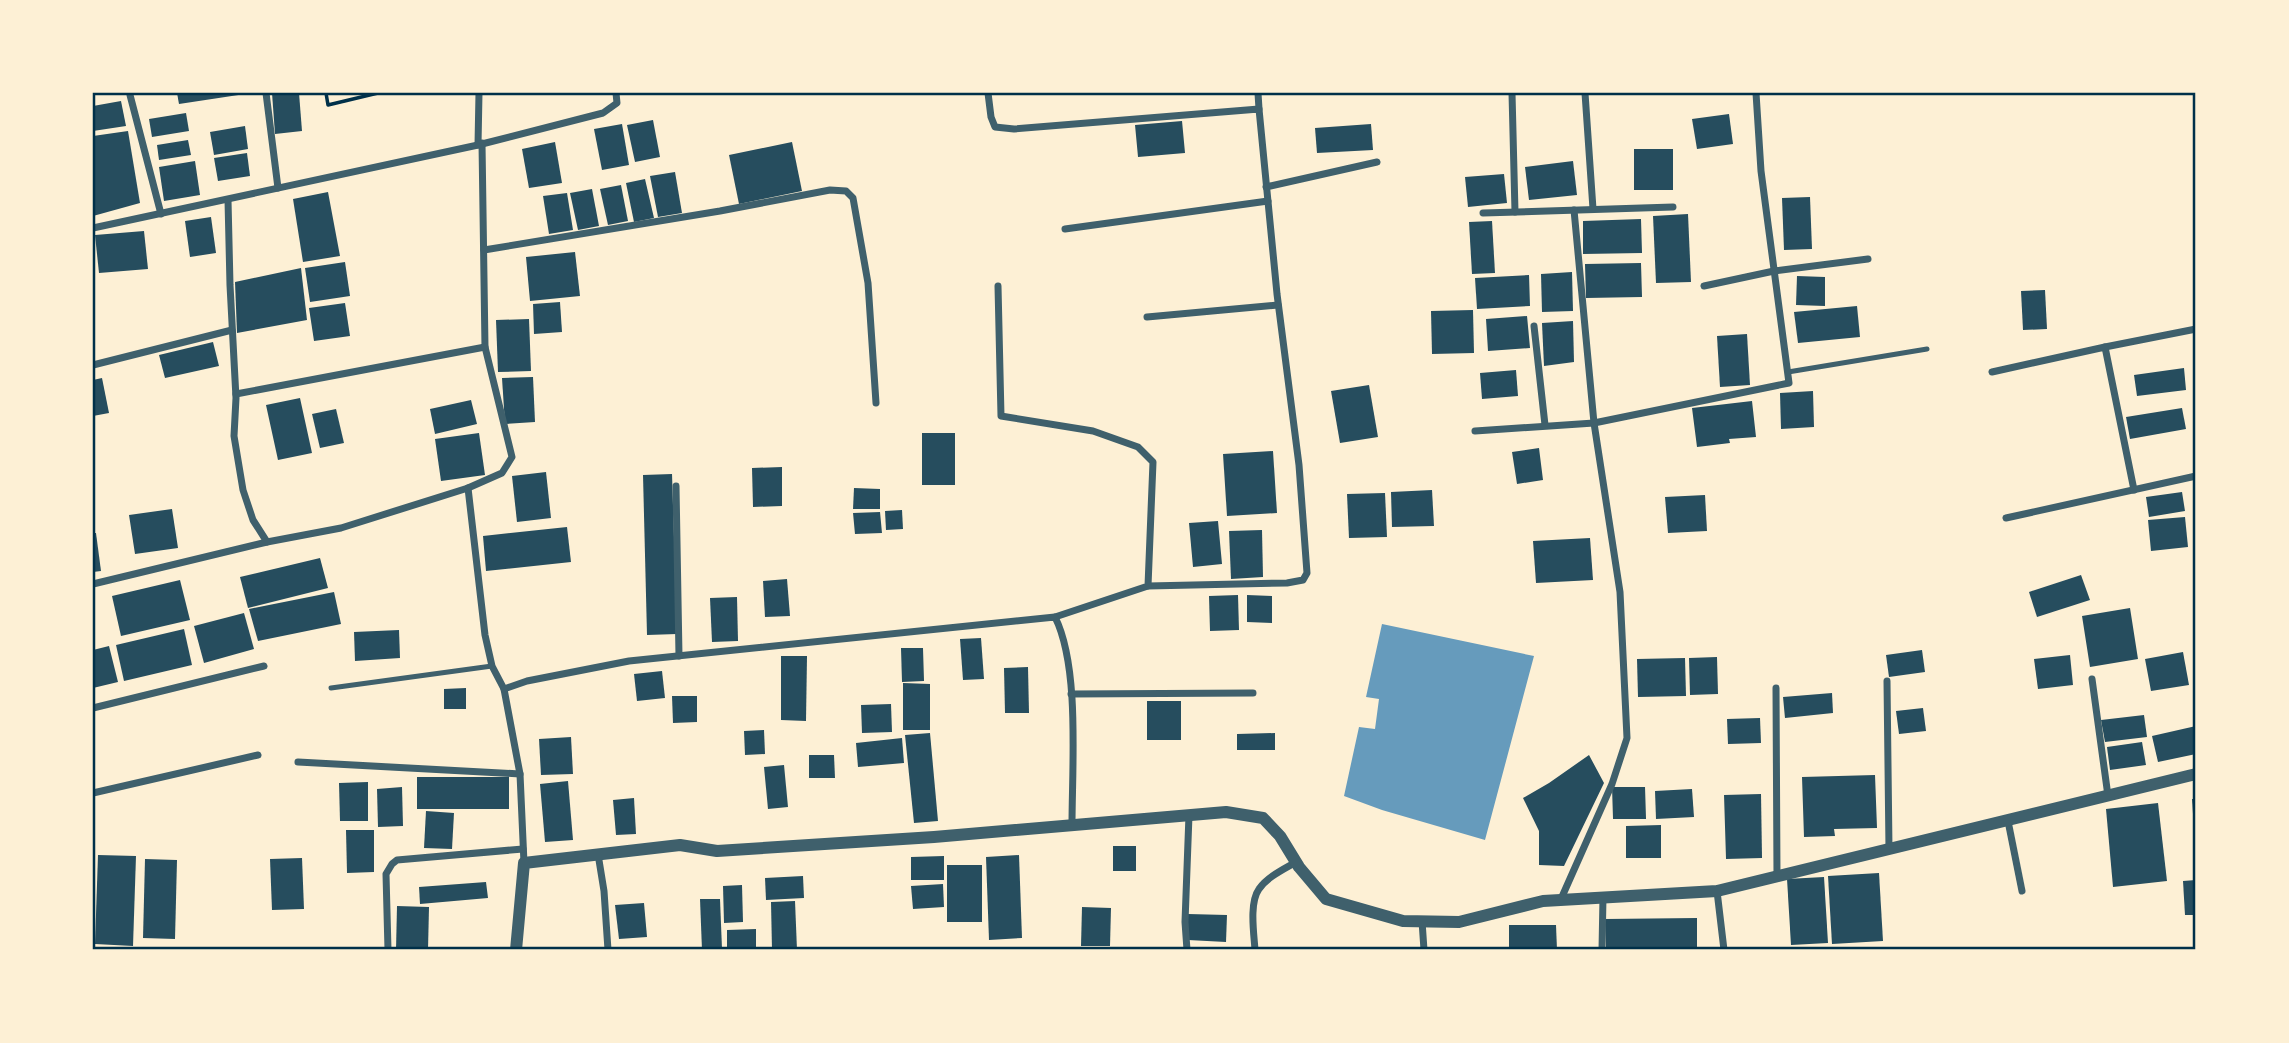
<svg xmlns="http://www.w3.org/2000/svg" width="2289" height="1043" font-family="'PT Sans',sans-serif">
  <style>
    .water { fill: #669bbc }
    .building { fill: #264d5e }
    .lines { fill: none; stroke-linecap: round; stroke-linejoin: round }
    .path { stroke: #003049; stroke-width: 3.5 }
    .service { stroke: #3f606c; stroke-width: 5 }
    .minor { stroke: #3f606c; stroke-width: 7 }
    .tertiary { stroke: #3f606c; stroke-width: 12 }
    .neatline { fill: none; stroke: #003049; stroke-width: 2.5 }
  </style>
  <rect width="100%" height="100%" fill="#fdf0d5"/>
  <polygon class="water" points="1382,624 1534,656 1485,840 1382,810 1344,796 1359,727 1375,729 1379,699 1366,697"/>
  <g class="building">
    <polygon points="177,93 245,93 245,94 179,104"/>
    <polygon points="272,93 299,93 302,131 275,134"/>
    <polygon points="121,101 126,126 93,131 93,106"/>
    <polygon points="186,113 189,131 152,137 149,119"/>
    <polygon points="1729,114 1733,144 1697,149 1692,119"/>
    <polygon points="653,120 660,157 635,162 627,125"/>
    <polygon points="1182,121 1185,153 1138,157 1135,125"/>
    <polygon points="622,124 629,165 602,170 594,129"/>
    <polygon points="1371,124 1373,150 1317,153 1315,128"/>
    <polygon points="245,126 248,149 214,155 210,132"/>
    <polygon points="128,131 140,203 93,216 93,136"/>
    <polygon points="188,140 191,155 159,160 157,145"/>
    <polygon points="555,142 562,183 529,188 522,149"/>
    <polygon points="792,142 802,191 739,204 729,155"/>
    <rect x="1634" y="149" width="39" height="41"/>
    <polygon points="247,153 250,176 218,181 214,158"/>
    <polygon points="195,161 200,195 164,201 159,167"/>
    <polygon points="1573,161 1577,195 1529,200 1525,167"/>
    <polygon points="675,172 682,213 658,217 650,176"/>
    <polygon points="1504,174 1507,203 1468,207 1465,177"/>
    <polygon points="645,179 654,218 634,222 626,183"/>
    <polygon points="621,185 628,221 608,225 600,189"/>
    <polygon points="592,189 599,226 578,230 570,193"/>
    <polygon points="328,192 340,256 303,262 293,199"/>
    <polygon points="567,193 573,230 549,234 543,196"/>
    <polygon points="1810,197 1812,249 1784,250 1782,198"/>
    <polygon points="1688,214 1691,282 1656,283 1653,216"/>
    <polygon points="211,217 216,253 190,257 185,221"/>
    <polygon points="1641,219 1642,253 1583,254 1583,221"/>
    <polygon points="1492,221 1495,273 1472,274 1469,222"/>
    <polygon points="144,231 148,269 99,273 95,235"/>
    <polygon points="575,252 580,296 530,301 526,257"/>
    <polygon points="345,262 350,296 310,302 305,268"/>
    <polygon points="1641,263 1642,297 1586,298 1585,264"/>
    <polygon points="301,268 307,320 237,333 235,282"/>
    <polygon points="1572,272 1573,311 1542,312 1541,274"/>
    <polygon points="1529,275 1530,306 1477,309 1475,278"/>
    <polygon points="1797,276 1825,277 1825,306 1796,305"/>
    <polygon points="2045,290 2047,329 2023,330 2021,291"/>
    <polygon points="560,302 562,332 534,334 533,304"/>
    <polygon points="345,303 350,336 314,341 309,308"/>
    <polygon points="1857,306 1860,337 1798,343 1794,312"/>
    <polygon points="1473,310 1474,353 1432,354 1431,311"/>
    <polygon points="1527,316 1530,348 1488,351 1486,319"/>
    <polygon points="529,319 531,371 498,372 496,320"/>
    <polygon points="1573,321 1574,362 1544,366 1542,323"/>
    <polygon points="1747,334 1750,385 1720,387 1717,336"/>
    <polygon points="213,342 219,366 165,378 159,355"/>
    <polygon points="2184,368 2186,390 2137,396 2134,375"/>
    <polygon points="1516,370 1518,396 1482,399 1480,373"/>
    <polygon points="533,377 535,422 505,424 502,378"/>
    <polygon points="102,378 109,413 93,416 93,380"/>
    <polygon points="1369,385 1378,437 1340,443 1331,391"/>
    <polygon points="1813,391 1814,427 1781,429 1780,393"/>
    <polygon points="300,398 312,453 278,460 266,405"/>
    <polygon points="471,400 477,424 435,434 430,409"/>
    <polygon points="1752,401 1756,437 1729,439 1730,443 1697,447 1692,408"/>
    <polygon points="2182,408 2186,429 2130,439 2126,417"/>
    <polygon points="336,409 344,443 320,448 312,414"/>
    <polygon points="479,433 485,475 441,481 435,439"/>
    <rect x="922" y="433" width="33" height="52"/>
    <polygon points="1539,448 1543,480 1517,484 1512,452"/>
    <polygon points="1273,451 1277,513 1227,516 1223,454"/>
    <polygon points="782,467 782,506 753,507 752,468"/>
    <polygon points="546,472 551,518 517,522 512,476"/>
    <polygon points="672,474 677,634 647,635 643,475"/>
    <polygon points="854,488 880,489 880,509 853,509"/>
    <polygon points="1432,490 1434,526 1392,527 1391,492"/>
    <polygon points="2182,492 2185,511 2149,517 2146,497"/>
    <polygon points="1385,493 1387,537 1349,538 1347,494"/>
    <polygon points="1705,495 1707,531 1668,533 1665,497"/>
    <polygon points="172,509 178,548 135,554 129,515"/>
    <polygon points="902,510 903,529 886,530 885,511"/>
    <polygon points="880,512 882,533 855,534 853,513"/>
    <polygon points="2185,517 2188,547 2151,551 2148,520"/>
    <polygon points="1218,521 1222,564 1193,567 1189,523"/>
    <polygon points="567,527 571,562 486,571 483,536"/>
    <polygon points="1262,530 1263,577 1231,579 1229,531"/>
    <polygon points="93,533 96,533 101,571 93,572"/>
    <polygon points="1590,538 1593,580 1536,583 1533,541"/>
    <polygon points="320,558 328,588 248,608 240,577"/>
    <polygon points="2081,575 2090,600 2037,617 2029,592"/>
    <polygon points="787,579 790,616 765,617 763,581"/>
    <polygon points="180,580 190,620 121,636 112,596"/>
    <polygon points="334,592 341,624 258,641 249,609"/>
    <polygon points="1238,595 1239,630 1210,631 1209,596"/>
    <polygon points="1247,595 1272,596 1272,623 1247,622"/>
    <polygon points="737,597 738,641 712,642 710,598"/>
    <polygon points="2130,608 2138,659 2090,667 2082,616"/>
    <polygon points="244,613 254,649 204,663 194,626"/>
    <polygon points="184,629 192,665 124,681 116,645"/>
    <polygon points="399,630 400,658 355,661 354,632"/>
    <polygon points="981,638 984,679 963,680 960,639"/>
    <polygon points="109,646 118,682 93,688 93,650"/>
    <polygon points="901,648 923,648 924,681 902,682"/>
    <polygon points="1922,650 1925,672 1889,677 1886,655"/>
    <polygon points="2183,652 2189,685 2151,691 2145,659"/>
    <polygon points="2070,655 2073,685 2038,689 2034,659"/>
    <polygon points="781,656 807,656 806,721 781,720"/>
    <polygon points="1717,657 1718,694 1690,695 1689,658"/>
    <polygon points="1685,658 1686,696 1638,697 1637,659"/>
    <polygon points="1028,667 1029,713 1005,713 1004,668"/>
    <polygon points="662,671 665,698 637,701 634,674"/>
    <polygon points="903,683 930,684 930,730 903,730"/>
    <polygon points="466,688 466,709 444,709 444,689"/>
    <polygon points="1832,693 1833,713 1785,718 1783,697"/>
    <polygon points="672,696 697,696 697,722 673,723"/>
    <rect x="1147" y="701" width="34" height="39"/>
    <polygon points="891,704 892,732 862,733 861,705"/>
    <polygon points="1923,708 1926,731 1899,734 1896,711"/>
    <polygon points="2144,715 2147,737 2105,742 2101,720"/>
    <polygon points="1760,718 1761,743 1728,744 1727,719"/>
    <polygon points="2196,726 2196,754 2158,762 2152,736"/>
    <polygon points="764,730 765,754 745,755 744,731"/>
    <polygon points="930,733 938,821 914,823 905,735"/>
    <polygon points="1275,733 1275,750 1237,750 1237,734"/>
    <polygon points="571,737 573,774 541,775 539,739"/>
    <polygon points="902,738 904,763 858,767 856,743"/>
    <polygon points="2142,742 2146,765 2110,770 2107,747"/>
    <polygon points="809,755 834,755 835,778 809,778"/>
    <polygon points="1589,755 1604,783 1564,866 1539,865 1539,831 1523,798 1549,783"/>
    <polygon points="784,765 788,807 768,809 764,767"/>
    <polygon points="1875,775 1877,828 1834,829 1835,836 1804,837 1802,777"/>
    <rect x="417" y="777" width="92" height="32"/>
    <polygon points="568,781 573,840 545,842 540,784"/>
    <polygon points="368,782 368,821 340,821 339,783"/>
    <polygon points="402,787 403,826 378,827 377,789"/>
    <polygon points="1612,787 1645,787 1646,819 1613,819"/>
    <polygon points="1692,789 1694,817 1656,819 1655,791"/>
    <polygon points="1761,794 1762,858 1726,859 1724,795"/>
    <polygon points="634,798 636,834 616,835 613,800"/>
    <polygon points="2192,799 2196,799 2196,828 2194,828"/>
    <polygon points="2158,803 2167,881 2113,887 2106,809"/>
    <polygon points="426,811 454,813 452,849 424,848"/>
    <polygon points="1661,825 1661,858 1626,858 1626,826"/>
    <polygon points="346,830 374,830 374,872 347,873"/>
    <rect x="1113" y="846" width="23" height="25"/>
    <polygon points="98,855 136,856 133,946 95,944"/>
    <polygon points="1019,855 1022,938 989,940 986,857"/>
    <polygon points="944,856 944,880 911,880 911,857"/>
    <polygon points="302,858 304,909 272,910 270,859"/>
    <polygon points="145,859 177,860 175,939 143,938"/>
    <rect x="947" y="865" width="35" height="57"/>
    <polygon points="1879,873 1883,941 1832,944 1828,876"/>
    <polygon points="803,876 804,898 766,900 765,878"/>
    <polygon points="1824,877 1828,943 1791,945 1787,879"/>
    <polygon points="2196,880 2196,915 2185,915 2183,881"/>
    <polygon points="486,882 488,898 420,904 419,887"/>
    <polygon points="943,884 944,907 913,909 911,886"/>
    <polygon points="742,885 743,922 724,923 723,886"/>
    <polygon points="700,899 720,899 722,949 702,950"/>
    <polygon points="795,901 797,950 772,950 771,902"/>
    <polygon points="644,903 647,937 619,939 615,905"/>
    <polygon points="397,906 429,907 428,950 396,950"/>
    <polygon points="1082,907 1111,908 1110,946 1081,946"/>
    <polygon points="1188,914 1227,915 1226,942 1188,940"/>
    <polygon points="1697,918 1697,950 1612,950 1612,947 1606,947 1605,919"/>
    <polygon points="1509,925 1556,925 1557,950 1509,950"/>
    <polygon points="756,929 756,950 727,950 727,930"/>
  </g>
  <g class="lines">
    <polyline class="path" points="326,93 328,105 378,93"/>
    <g class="service">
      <polyline points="1788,372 1927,349"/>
      <polyline points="331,688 492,666"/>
    </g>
    <g class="minor">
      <polyline points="266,93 278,188"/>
      <polyline points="988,93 991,117 995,127 1014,129 1259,109 1277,294 1299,465 1307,573 1303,580 1287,583 1148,586"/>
      <polyline points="1258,93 1259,109"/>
      <polyline points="1512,93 1515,212"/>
      <polyline points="1585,93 1593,209"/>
      <polyline points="130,95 161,214"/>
      <polyline points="478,145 479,93"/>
      <polyline points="1266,187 1377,162"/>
      <polyline points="228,200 230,285 236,398 234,436 243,490 253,520 267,542 341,528 468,488 502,473 512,457 485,347 482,143"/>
      <polyline points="1483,213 1673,207"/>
      <polyline points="93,228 478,145 603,113 617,103 616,93"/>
      <polyline points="1065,229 1268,201"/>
      <polyline points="484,250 720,211 830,190 846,191 853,198 868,283 876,403"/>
      <polyline points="998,286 1001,416 1093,431 1138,447 1153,462 1148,586 1055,617"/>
      <polyline points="1704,286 1774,271 1868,259"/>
      <polyline points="1147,317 1278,305"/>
      <polyline points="1534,326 1545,425"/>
      <polyline points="2105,347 2196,329"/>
      <polyline points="93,365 232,330"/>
      <polyline points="1992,372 2105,347 2134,490"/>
      <polyline points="236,394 485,347"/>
      <polyline points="1475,431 1594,423 1789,383 1761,171 1756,93"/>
      <polyline points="676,486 679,656"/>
      <polyline points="468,488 485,635 492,666 504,689 520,774 524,863"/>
      <polyline points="2006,518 2196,476"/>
      <polyline points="93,584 267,542"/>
      <polyline points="2092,679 2108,796"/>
      <polyline points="1887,681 1889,849"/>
      <polyline points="1776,688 1777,877"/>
      <path d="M504 689 527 681 629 661 1055 617C1080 667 1072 767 1072 825"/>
      <polyline points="1071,694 1253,693"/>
      <polyline points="93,708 264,666"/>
      <polyline points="298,762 520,774"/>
      <polyline points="93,793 258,755"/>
      <polyline points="2008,821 2022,891"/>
      <polyline points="598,854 604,891 608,950"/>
      <polyline points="1717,891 1724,950"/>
      <polyline points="1561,899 1612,784 1627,738 1620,592 1594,423 1574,210"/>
      <polyline points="1422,921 1424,950"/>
      <polyline points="388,950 386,874 392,864 397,860 523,849"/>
      <polyline points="1187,950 1185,922 1189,815"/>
      <path d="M1255 950C1254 934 1249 903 1259 889 1267 877 1284 869 1296 862"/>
      <polyline points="1602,950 1603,897"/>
    </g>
    <polyline class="tertiary" points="516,950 524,863 680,845 717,851 934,837 1226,812 1263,818 1280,836 1299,867 1326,899 1403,921 1459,922 1543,901 1717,891 2196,774"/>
  </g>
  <rect width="2289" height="1043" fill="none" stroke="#fdf0d5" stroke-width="189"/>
  <rect x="94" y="94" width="2100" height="854" class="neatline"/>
</svg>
